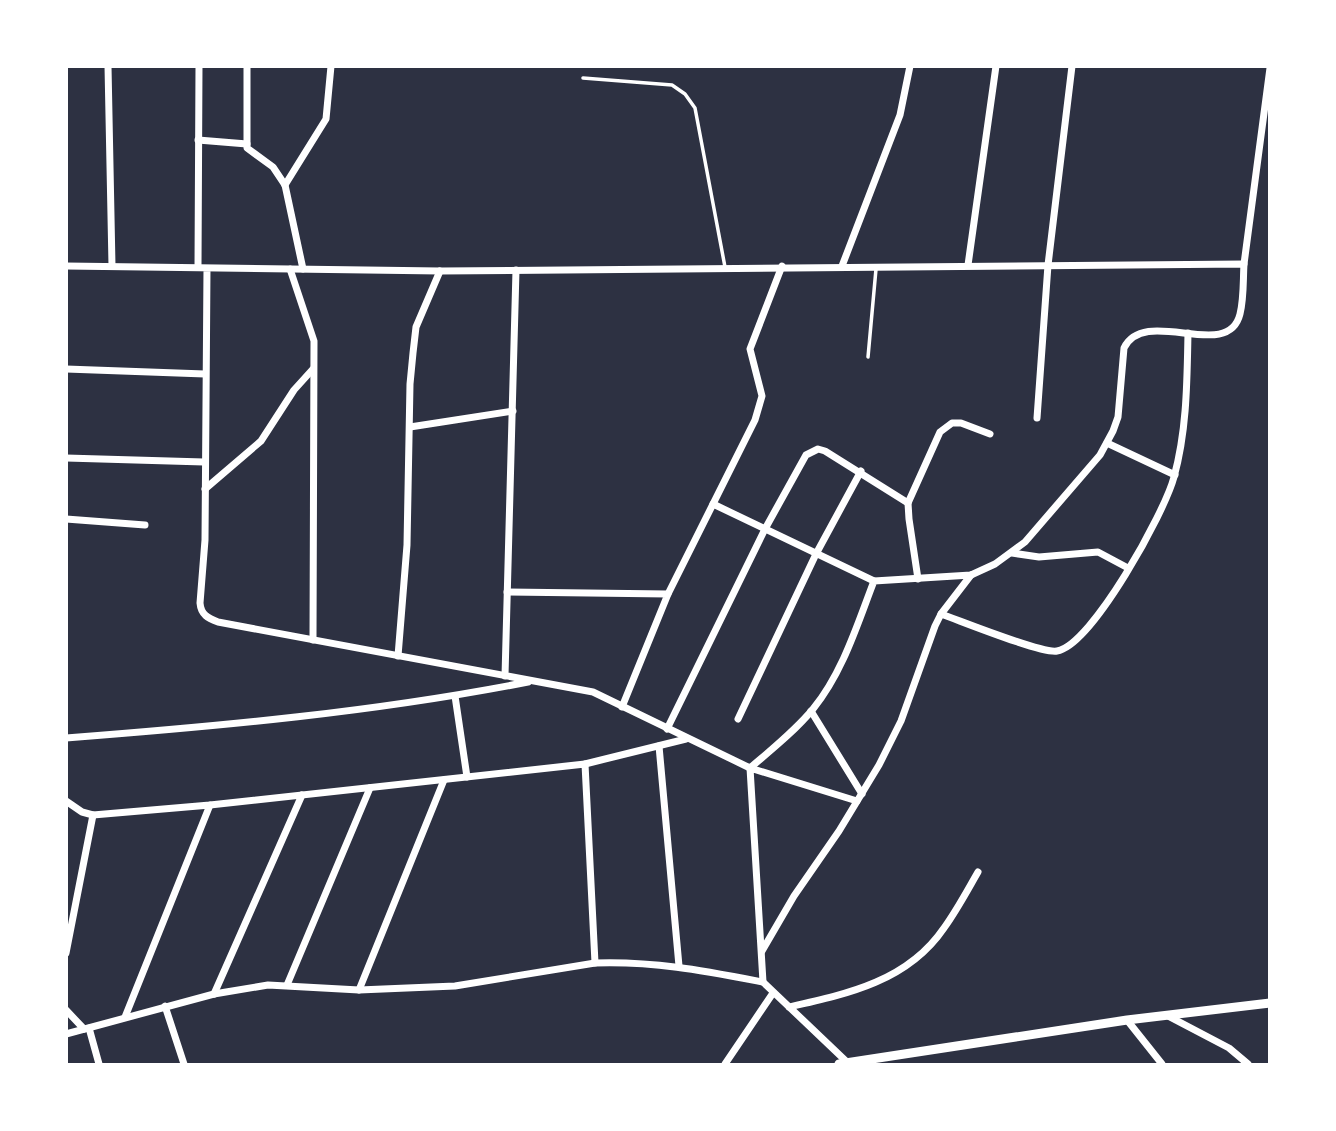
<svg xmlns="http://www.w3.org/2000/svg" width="1336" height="1131" font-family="Overpass,sans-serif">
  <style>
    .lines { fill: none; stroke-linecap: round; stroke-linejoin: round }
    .service { stroke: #fff; stroke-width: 3.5 }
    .minor { stroke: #fff; stroke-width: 7 }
    .tertiary { stroke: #fff; stroke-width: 9 }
  </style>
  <rect width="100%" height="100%" fill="#2d3142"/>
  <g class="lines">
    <g class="service">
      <polyline points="583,78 672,85 685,94 695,108 725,267"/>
      <polyline points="868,357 876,269"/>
    </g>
    <g class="minor">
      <polyline points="108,66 112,266"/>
      <polyline points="247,66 247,148 273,167 285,185 303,269"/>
      <polyline points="198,140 247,144"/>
      <polyline points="285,185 326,119 331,66"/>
      <polyline points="1244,264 1270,68"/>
      <polyline points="968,265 996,66"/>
      <path d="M66 266 440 271 1244 264C1243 280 1244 298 1240 314 1228 363 1145 305 1124 348L1118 417 1113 431 1100 455 1025 542 995 564 971 575 874 581C857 625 843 672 813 709 795 731 771 750 750 768L593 692 218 622C208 618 201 615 200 603L205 540 207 268"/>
      <polyline points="842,266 900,115 910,66"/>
      <polyline points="198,267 199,66"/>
      <polyline points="290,269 314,341 313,640"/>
      <polyline points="66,369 205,374"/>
      <polyline points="1037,418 1048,265 1072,66"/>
      <polyline points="410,427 513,411"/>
      <polyline points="1107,443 1175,475"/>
      <polyline points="66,458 204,462"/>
      <polyline points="205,489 261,441 294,390 313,369"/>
      <polyline points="713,504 874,581"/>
      <polyline points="66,519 145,525"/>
      <polyline points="1012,553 1039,557 1098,552 1128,568"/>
      <polyline points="918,579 909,519 908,503 940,432 952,423 961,423 990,434"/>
      <polyline points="507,592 668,594 622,707"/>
      <polyline points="668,594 755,420 762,396 750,349 782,266"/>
      <path d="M941 614C961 621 1042 654 1057 651 1092 645 1165 512 1174 477 1187 430 1187 381 1188 333"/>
      <polyline points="398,656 407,545 410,384 413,353 416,327 440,271"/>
      <polyline points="505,676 516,270"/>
      <polyline points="455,696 467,777"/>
      <polyline points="811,711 862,794"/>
      <polyline points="738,719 816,554 861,471"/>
      <polyline points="667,729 765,529 806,455 818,449 825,451 908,503"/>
      <path d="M66 738C221 726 375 712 528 682"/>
      <polyline points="659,746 679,966"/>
      <polyline points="585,764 686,739"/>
      <polyline points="66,801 82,812 93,815 210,805 585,764 595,963"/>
      <polyline points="762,951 794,896 839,831 879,765 901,721 935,626 941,614 971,575"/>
      <polyline points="66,953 93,815"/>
      <polyline points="763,982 848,1063"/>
      <polyline points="287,985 370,788"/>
      <polyline points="359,990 444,780"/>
      <polyline points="214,994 302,795"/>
      <polyline points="165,1006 184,1064"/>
      <path d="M789 1007C848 994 908 981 944 928 957 910 967 891 978 872"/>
      <polyline points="66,1010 84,1029"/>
      <polyline points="1166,1015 1229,1048 1248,1064"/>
      <polyline points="125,1017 210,805"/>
      <polyline points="1127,1020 1162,1064"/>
      <polyline points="89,1028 99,1064"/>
      <path d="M66 1034 214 994 268 985 359 990 455 986 595 963C655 961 705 971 763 982L750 768 857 801"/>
      <polyline points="725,1064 773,993"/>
    </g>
    <polyline class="tertiary" points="839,1064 1127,1020 1270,1003"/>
  </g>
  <rect width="1336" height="1131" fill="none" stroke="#ffffff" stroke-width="136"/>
</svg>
